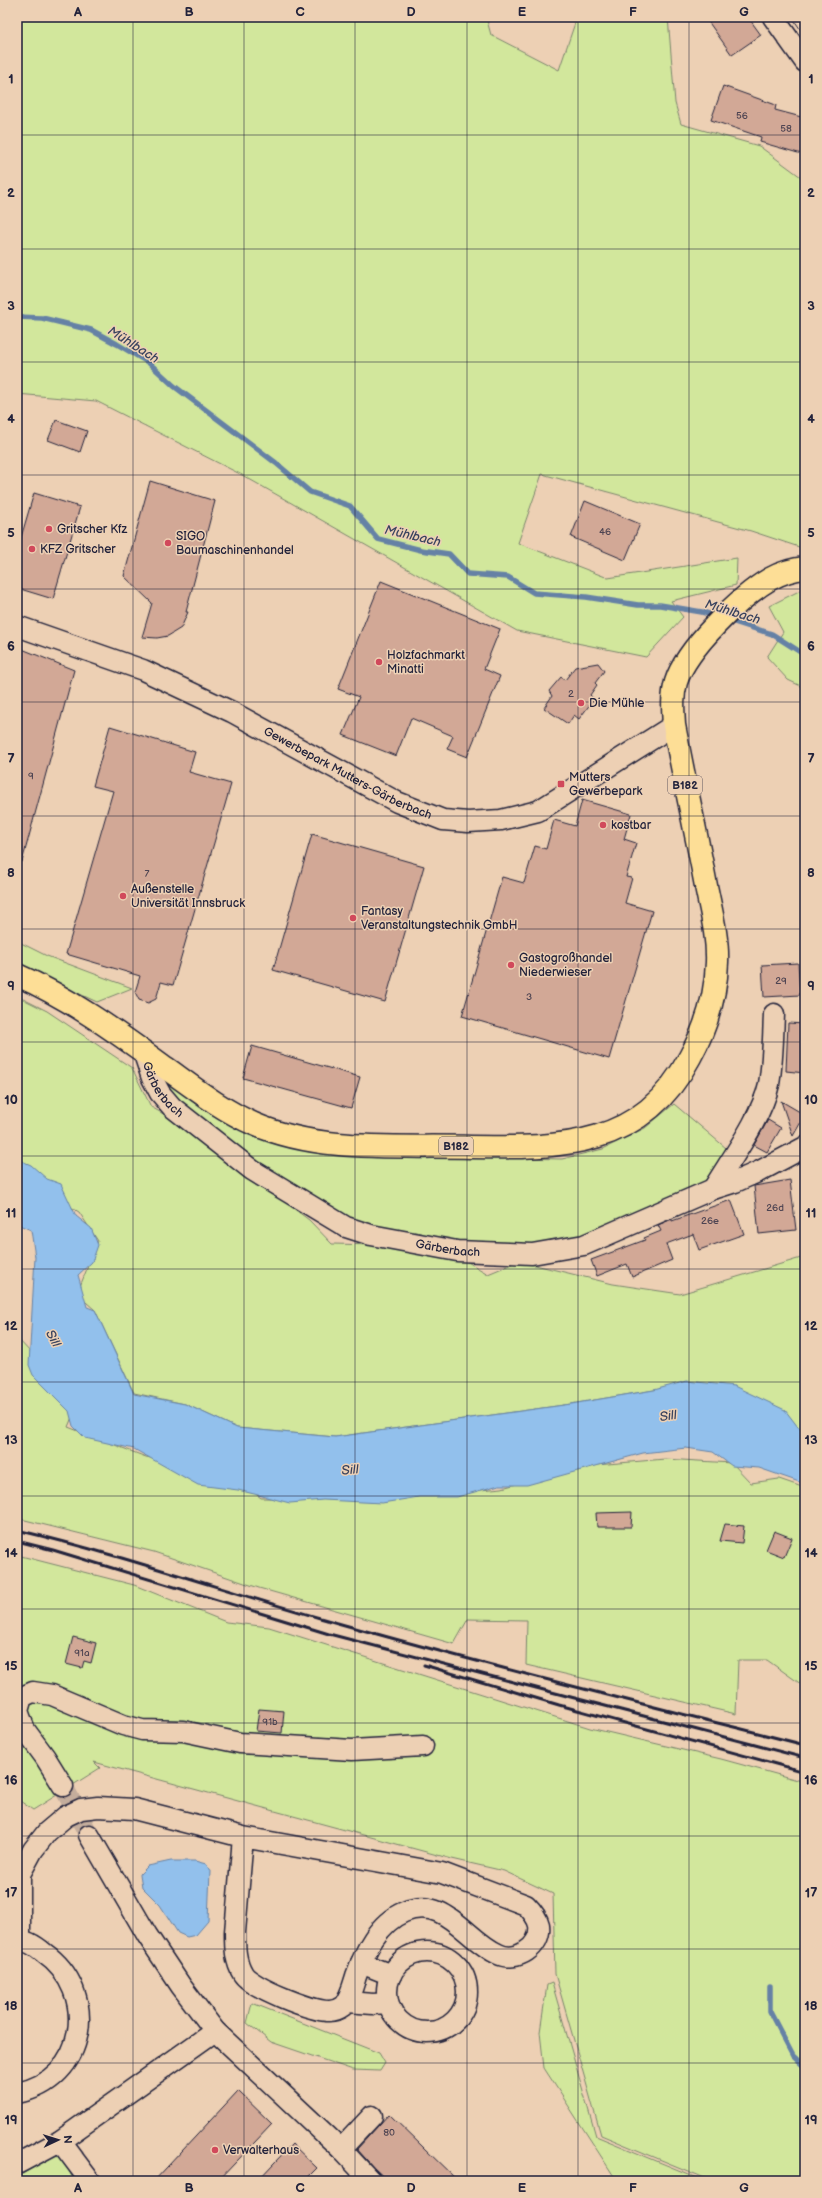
<svg xmlns="http://www.w3.org/2000/svg" width="822" height="2198" font-family="'Balsamiq Sans',sans-serif">
  <style>
    .green { fill: #d2e79c; stroke: #7a846c }
    .water { fill: #92c0ec; stroke: #6581a5 }
    .lines { fill: none; stroke-linecap: round; stroke-linejoin: round }
    .stream { stroke: #6581a5; stroke-width: 5.5 }
    .building { fill: #d2a896; stroke: #22223b }
    .minor-tunnel { stroke: #c4ad9c; stroke-width: 20; stroke-dasharray: 20 10; stroke-linecap: butt }
    .minor-casing { stroke: #22223b; stroke-width: 23 }
    .major-casing { stroke: #22223b; stroke-width: 25 }
    .minor { stroke: #edd0b4; stroke-width: 20 }
    .major { stroke: #fdde96; stroke-width: 22 }
    .tram { stroke: #22223b; stroke-width: 1 }
    .rail { stroke: #22223b; stroke-width: 3 }
    .grid { fill: none; stroke: #22223b; stroke-width: 1; stroke-opacity: 0.55 }
    .poi-dot { fill: #d1495b; stroke: #edd0b4; stroke-width: 1.5 }
    .labels { text-anchor: middle; stroke-width: 3; stroke-linejoin: round; paint-order: stroke }
    .number-label { font-size: 10px; fill: #4e4452 }
    .shield { fill: #edd0b4; stroke: #5f565f; stroke-width: 1 }
    .shield-label { font-size: 11px; font-weight: bold; fill: #22223b }
    .poi-label { font-size: 12px; fill: #22223b; stroke: #edd0b4; text-anchor: start }
    .street-label { font-size: 12px; fill: #22223b; stroke: #edd0b4 }
    .water-label { font-size: 13px; font-style: italic; fill: #38425e; stroke: #edd0b4 }
    .neatline { fill: none; stroke: #22223b; stroke-width: 1.5 }
    .grid-label { font-size: 13px; text-anchor: middle; font-weight: bold; fill: #22223b }
  </style>
  <rect width="100%" height="100%" fill="#edd0b4"/>
  <filter id="ink" filterUnits="userSpaceOnUse"><feTurbulence type="fractalNoise" baseFrequency=".025" numOctaves="2"/><feDisplacementMap in="SourceGraphic" scale="8" xChannelSelector="R" yChannelSelector="G"/><feConvolveMatrix kernelMatrix="1 2 1 2 8 2 1 2 1" color-interpolation-filters="sRGB"/></filter>
  <g filter="url(#ink)">
    <g class="green">
      <polygon points="17,17 486,17 491,35 559,70 577,17 668,17 675,103 681,124 759,146 801,177 805,176 805,549 751,531 542,474 518,543 608,578 737,558 736,585 671,601 683,617 646,657 517,631 242,475 96,401 17,394"/>
      <polygon points="805,588 805,688 788,680 767,657 783,632 769,606"/>
      <polygon points="17,941 47,956 132,988 97,1002 17,965"/>
      <polygon points="17,996 47,1011 132,1068 151,1107 178,1122 309,1220 332,1244 376,1245 454,1254 488,1274 519,1261 613,1284 680,1294 801,1258 805,1270 805,1433 654,1390 571,1404 335,1437 237,1428 185,1404 134,1393 95,1310 77,1294 98,1241 79,1212 17,1175"/>
      <polygon points="170,1083 199,1107 235,1128 274,1142 476,1157 562,1159 603,1149 645,1128 674,1104 726,1148 709,1187 587,1240 488,1250 364,1229 281,1184 168,1092"/>
      <polygon points="17,1338 32,1354 74,1412 68,1427 146,1457 228,1473 261,1498 383,1499 502,1488 585,1466 665,1459 732,1463 751,1483 779,1479 805,1488 805,1687 767,1660 738,1660 736,1714 526,1665 527,1620 468,1619 454,1644 259,1588 154,1552 17,1518"/>
      <polygon points="17,1555 134,1585 226,1622 269,1627 590,1728 721,1759 805,1782 805,2181 712,2181 601,2135 555,1974 553,1894 504,1871 452,1859 94,1762 100,1768 33,1810 17,1799"/>
      <polygon points="552,1983 596,2136 705,2181 617,2181 544,2068 540,2032 547,1985"/>
      <polygon points="252,2003 379,2053 385,2063 380,2071 353,2070 271,2042 247,2023"/>
      <polygon points="60,2152 74,2181 17,2181 17,2177"/>
    </g>
    <g class="water">
      <polygon points="17,1159 31,1165 47,1179 61,1184 76,1216 91,1228 98,1245 92,1262 78,1275 87,1307 95,1310 134,1394 185,1404 237,1428 335,1437 571,1404 654,1390 687,1381 734,1386 785,1410 798,1427 805,1430 805,1484 759,1468 732,1466 713,1452 686,1448 643,1453 527,1485 499,1485 457,1497 419,1497 382,1503 323,1500 290,1503 238,1490 198,1485 134,1449 85,1438 73,1426 69,1411 33,1375 29,1365 35,1257 31,1230 17,1224"/>
      <polygon points="171,1861 195,1861 206,1864 210,1871 208,1921 196,1935 187,1937 178,1933 160,1905 142,1887 140,1874 148,1866"/>
    </g>
    <g class="lines">
      <g class="stream">
        <polyline points="17,317 42,318 91,330 117,344 149,363 174,386 276,463 310,492 350,506 378,539 421,550 449,554 468,574 508,577 534,593 586,597 638,605 660,605 702,612 716,616"/>
        <polyline points="728,620 772,634 805,655"/>
        <polyline points="770,1987 770,2012 793,2056 805,2067"/>
      </g>
    </g>
    <g class="building">
      <polygon points="705,17 748,17 761,35 732,55"/>
      <polygon points="723,86 776,105 775,110 805,118 805,155 760,142 761,137 711,120"/>
      <polygon points="56,420 87,431 80,452 48,440"/>
      <polygon points="150,481 215,501 186,612 188,612 181,628 168,636 157,638 142,637 152,603 124,576"/>
      <polygon points="34,493 80,507 53,599 17,588 17,565 20,552 17,551"/>
      <polygon points="585,501 640,524 625,560 571,537"/>
      <polygon points="381,581 500,629 484,669 500,676 467,757 447,749 453,736 411,718 396,756 343,735 359,697 338,689"/>
      <polygon points="17,647 74,670 22,862 17,862"/>
      <polygon points="598,663 604,671 595,683 597,685 590,695 594,699 579,719 574,715 568,724 544,708 552,696 549,691 561,677 565,680 575,667"/>
      <polygon points="110,726 195,752 189,772 231,784 173,985 161,982 156,999 148,1003 139,1000 135,992 140,976 66,954 113,791 93,786"/>
      <polygon points="582,800 631,814 624,839 636,843 626,877 632,878 625,903 652,911 609,1059 462,1016 502,877 524,883 535,846 546,849 554,820 575,826"/>
      <polygon points="312,834 424,866 385,1002 273,970"/>
      <polygon points="798,963 800,995 764,997 762,965"/>
      <polygon points="788,1023 805,1024 805,1073 786,1071"/>
      <polygon points="252,1046 360,1077 351,1108 243,1078"/>
      <polygon points="781,1101 805,1115 793,1136"/>
      <polygon points="768,1120 781,1128 767,1152 754,1145"/>
      <polygon points="790,1180 796,1230 759,1234 754,1186"/>
      <polygon points="731,1200 744,1234 699,1250 693,1234 666,1244 672,1260 632,1277 627,1264 597,1276 591,1260 645,1240 644,1238 661,1231 658,1225 672,1219 672,1221"/>
      <polygon points="632,1512 631,1527 597,1527 596,1513"/>
      <polygon points="725,1524 744,1526 742,1543 720,1541"/>
      <polygon points="774,1531 792,1538 784,1557 766,1550"/>
      <polygon points="73,1637 96,1643 91,1663 84,1661 82,1668 66,1664"/>
      <polygon points="259,1709 284,1711 282,1733 256,1731"/>
      <polygon points="238,2091 272,2124 218,2181 154,2181"/>
      <polygon points="389,2114 458,2181 388,2181 374,2168 357,2149"/>
      <polygon points="292,2144 317,2168 304,2181 257,2181"/>
    </g>
    <g class="lines">
      <polyline class="minor-tunnel" points="63,1786 89,1835"/>
      <defs>
        <g id="minor">
          <polyline points="773,17 805,62"/>
          <path id="s1" d="M17 626 143 670 232 712 397 802 443 820 468 822 501 820 538 811 674 725"/>
          <path id="s2" d="M143 1051 152 1078 160 1093 172 1107 252 1170 346 1227 371 1235 457 1251 532 1254 584 1245 713 1189 735 1182 760 1171 805 1147"/>
          <path d="M713 1189C731 1159 762 1117 769 1084 773 1060 773 1037 774 1014"/>
          <polyline points="63,1786 45,1757 25,1730 18,1711 22,1697 33,1692 52,1695 123,1725 142,1730 183,1731 240,1743 352,1750 423,1746"/>
          <polyline points="89,1835 147,1935 181,1986 215,2031 341,2149 371,2181"/>
          <path d="M17 1940C27 1940 37 1947 44 1953 100 1992 87 2080 17 2093"/>
          <path d="M20 1940V1874L33 1850 47 1832 66 1816 81 1809 98 1807 134 1809 243 1837 442 1873 526 1905C532 1911 537 1917 539 1925 542 1947 516 1963 498 1954 466 1940 445 1895 404 1912 378 1923 365 1951 356 1976 353 1986 350 1998 343 2006 339 2009 334 2011 329 2011 312 2011 252 1988 243 1974 235 1961 235 1947 235 1932L243 1837"/>
          <circle cx="427" cy="1992" r="40"/>
          <polyline points="361,1963 391,1975"/>
          <polyline points="347,2002 373,2004 388,2003"/>
          <polyline points="60,2141 90,2181"/>
          <polyline points="341,2149 372,2116"/>
          <polyline points="17,2164 60,2141 215,2031"/>
        </g>
        <path id="major" d="M17 975C70 998 119 1034 166 1068 194 1088 222 1110 254 1124 321 1153 399 1145 471 1147 562 1148 642 1148 690 1057 706 1028 716 996 717 962 718 937 711 911 706 886 696 832 684 779 674 725 673 710 672 696 676 682 686 649 741 596 770 579 781 573 793 569 805 568"/>
      </defs>
      <use href="#minor" class="minor-casing"/>
      <use href="#major" class="major-casing"/>
      <use href="#minor" class="minor"/>
      <use href="#major" class="major"/>
      <polyline class="tram" points="792,17 805,36"/>
      <g class="rail">
        <path d="M17 1530C119 1554 219 1589 320 1618 481 1664 643 1704 805 1745"/>
        <polyline points="17,1541 53,1550 329,1634 805,1758"/>
        <polyline points="424,1665 559,1705 805,1772"/>
      </g>
    </g>
  </g>
  <path class="grid" d="M133 17V2181M244 17V2181M355 17V2181M467 17V2181M578 17V2181M689 17V2181M17 135H805M17 249H805M17 362H805M17 475H805M17 589H805M17 702H805M17 816H805M17 929H805M17 1042H805M17 1156H805M17 1269H805M17 1382H805M17 1496H805M17 1609H805M17 1723H805M17 1836H805M17 1949H805M17 2063H805"/>
  <g class="poi-dot">
    <circle cx="49" cy="529" r="4"/>
    <circle cx="168" cy="543" r="4"/>
    <circle cx="32" cy="549" r="4"/>
    <circle cx="379" cy="662" r="4"/>
    <circle cx="581" cy="703" r="4"/>
    <rect x="557" y="780" width="8" height="8" rx="2"/>
    <circle cx="603" cy="825" r="4"/>
    <circle cx="123" cy="896" r="4"/>
    <circle cx="353" cy="918" r="4"/>
    <circle cx="511" cy="965" r="4"/>
    <circle cx="215" cy="2150" r="4"/>
  </g>
  <g class="labels">
    <g class="number-label">
      <text x="742" y="119">56</text>
      <text x="786" y="132">58</text>
      <text x="605" y="535">46</text>
      <text x="571" y="697">2</text>
      <text x="31" y="779">9</text>
      <text x="147" y="877">7</text>
      <text x="781" y="984">29</text>
      <text x="529" y="1000">3</text>
      <text x="775" y="1211">26d</text>
      <text x="710" y="1224">26e</text>
      <text x="82" y="1656">91a</text>
      <text x="270" y="1725">91b</text>
      <text x="389" y="2136">80</text>
    </g>
    <g class="shield">
      <rect x="668" y="776" width="34" height="18" rx="3"/>
      <rect x="439" y="1137" width="34" height="18" rx="3"/>
    </g>
    <g class="shield-label">
      <text x="685" y="789">B182</text>
      <text x="456" y="1150">B182</text>
    </g>
    <g class="poi-label">
      <text x="57" y="533">Gritscher Kfz</text>
      <text x="176" y="540">SIGO<tspan x="176" dy="14">Baumaschinenhandel</tspan></text>
      <text x="40" y="553">KFZ Gritscher</text>
      <text x="387" y="659">Holzfachmarkt<tspan x="387" dy="14">Minatti</tspan></text>
      <text x="589" y="707">Die Mühle</text>
      <text x="569" y="781">Mutters<tspan x="569" dy="14">Gewerbepark</tspan></text>
      <text x="611" y="829">kostbar</text>
      <text x="131" y="893">Außenstelle<tspan x="131" dy="14">Universität Innsbruck</tspan></text>
      <text x="361" y="915">Fantasy<tspan x="361" dy="14">Veranstaltungstechnik GmbH</tspan></text>
      <text x="519" y="962">Gastogroßhandel<tspan x="519" dy="14">Niederwieser</tspan></text>
      <text x="223" y="2154">Verwalterhaus</text>
    </g>
    <g class="street-label">
      <text dy="4" stroke="none"><textPath href="#s1" startOffset="363">Gewerbepark Mutters-Gärberbach</textPath></text>
      <text dy="4" stroke="none"><textPath href="#s2" startOffset="44">Gärberbach</textPath></text>
      <text dy="4" stroke="none"><textPath href="#s2" startOffset="380">Gärberbach</textPath></text>
    </g>
    <g class="water-label">
      <text transform="translate(134 344) rotate(32)" y="5">Mühlbach</text>
      <text transform="translate(413 535) rotate(13)" y="5">Mühlbach</text>
      <text transform="translate(733 611) rotate(17)" y="5">Mühlbach</text>
      <text transform="translate(54 1338) rotate(62)" y="5">Sill</text>
      <text transform="translate(668 1415) rotate(-8)" y="5">Sill</text>
      <text transform="translate(350 1469) rotate(-5)" y="5">Sill</text>
    </g>
  </g>
  <rect width="822" height="2198" fill="none" stroke="#edd0b4" stroke-width="44"/>
  <g transform="translate(58 2140) rotate(86)" stroke="#edd0b4" stroke-width="3" paint-order="stroke">
  <path d="M0-3L7 15L0 10L-7 15Z" fill="#22223b"/>
  <text y="-6" font-size="11" font-weight="bold" text-anchor="middle" fill="#22223b">N</text>
  </g>
  <rect x="22" y="22" width="778" height="2154" class="neatline"/>
  <g class="grid-label">
    <text x="78" y="16">A</text>
    <text x="189" y="16">B</text>
    <text x="300" y="16">C</text>
    <text x="411" y="16">D</text>
    <text x="522" y="16">E</text>
    <text x="633" y="16">F</text>
    <text x="744" y="16">G</text>
    <text x="11" y="83">1</text>
    <text x="811" y="83">1</text>
    <text x="11" y="197">2</text>
    <text x="811" y="197">2</text>
    <text x="11" y="310">3</text>
    <text x="811" y="310">3</text>
    <text x="11" y="423">4</text>
    <text x="811" y="423">4</text>
    <text x="11" y="537">5</text>
    <text x="811" y="537">5</text>
    <text x="11" y="650">6</text>
    <text x="811" y="650">6</text>
    <text x="11" y="763">7</text>
    <text x="811" y="763">7</text>
    <text x="11" y="877">8</text>
    <text x="811" y="877">8</text>
    <text x="11" y="990">9</text>
    <text x="811" y="990">9</text>
    <text x="11" y="1104">10</text>
    <text x="811" y="1104">10</text>
    <text x="11" y="1217">11</text>
    <text x="811" y="1217">11</text>
    <text x="11" y="1330">12</text>
    <text x="811" y="1330">12</text>
    <text x="11" y="1444">13</text>
    <text x="811" y="1444">13</text>
    <text x="11" y="1557">14</text>
    <text x="811" y="1557">14</text>
    <text x="11" y="1670">15</text>
    <text x="811" y="1670">15</text>
    <text x="11" y="1784">16</text>
    <text x="811" y="1784">16</text>
    <text x="11" y="1897">17</text>
    <text x="811" y="1897">17</text>
    <text x="11" y="2010">18</text>
    <text x="811" y="2010">18</text>
    <text x="11" y="2124">19</text>
    <text x="811" y="2124">19</text>
    <text x="78" y="2192">A</text>
    <text x="189" y="2192">B</text>
    <text x="300" y="2192">C</text>
    <text x="411" y="2192">D</text>
    <text x="522" y="2192">E</text>
    <text x="633" y="2192">F</text>
    <text x="744" y="2192">G</text>
  </g>
</svg>
